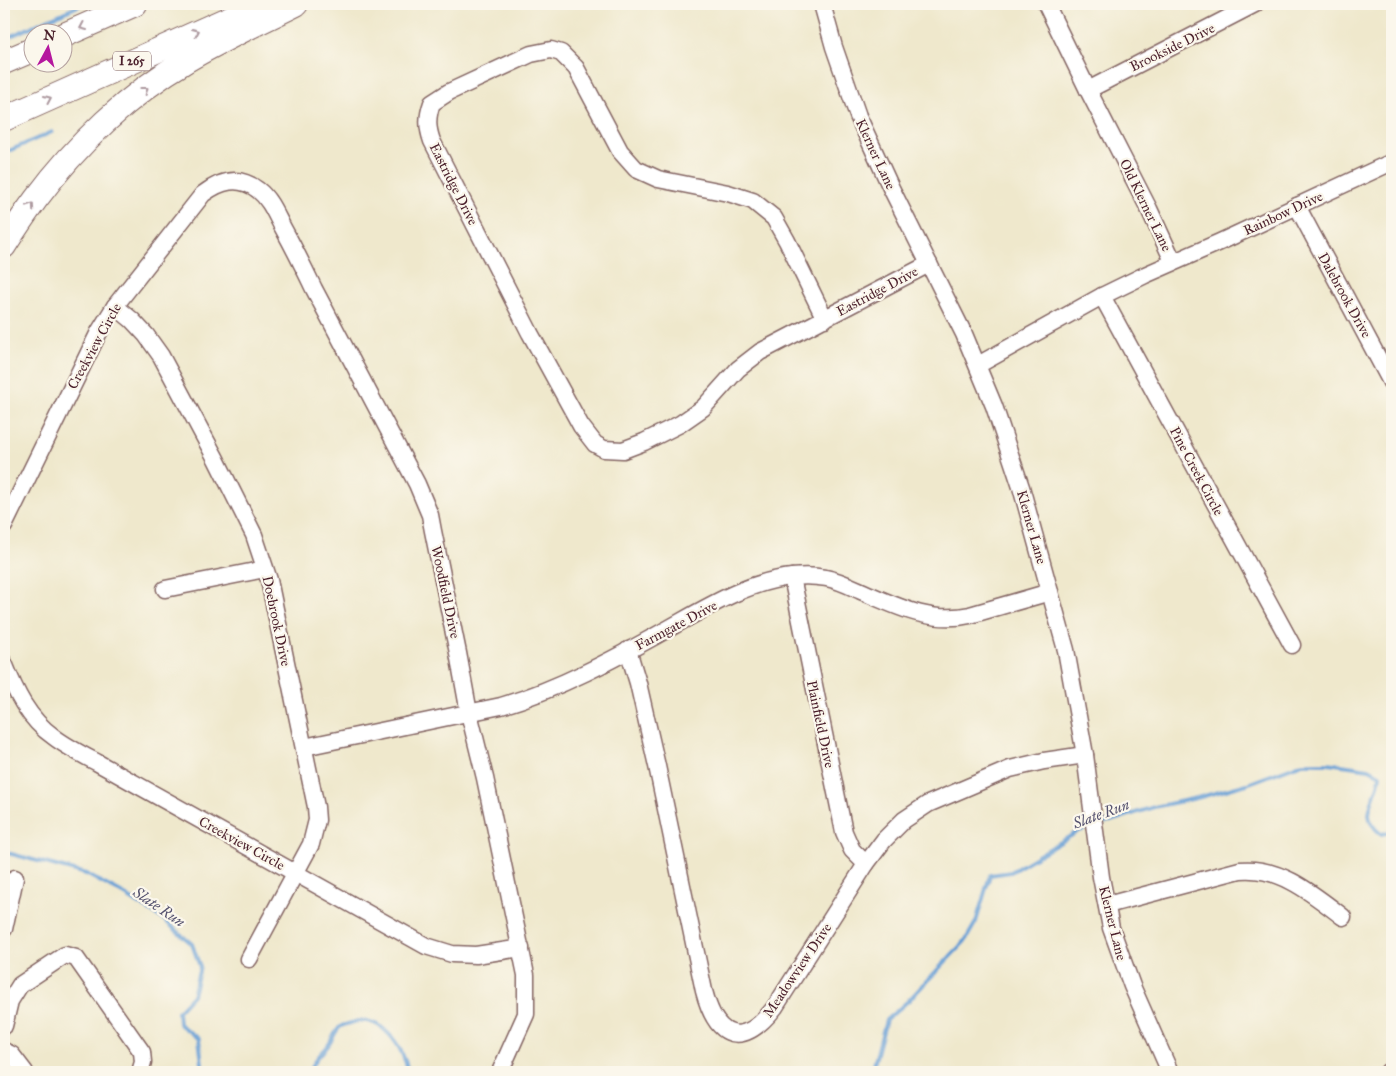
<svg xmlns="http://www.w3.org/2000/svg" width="1396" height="1076" font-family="'IM FELL Great Primer',serif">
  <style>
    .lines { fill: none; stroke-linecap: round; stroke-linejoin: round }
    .stream { stroke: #669ed4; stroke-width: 4 }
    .minor-casing { stroke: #846563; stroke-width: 19 }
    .highway-casing { stroke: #846563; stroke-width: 26 }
    .minor { stroke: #fff; stroke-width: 16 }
    .highway { stroke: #fff; stroke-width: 24 }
    .oneway { stroke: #ae9aa0 }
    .labels { text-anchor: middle; stroke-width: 4.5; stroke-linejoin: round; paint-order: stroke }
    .shield { fill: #fbf7ec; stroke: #7f6065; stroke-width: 1 }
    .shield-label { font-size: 12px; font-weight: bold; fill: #4a1f2b }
    .street-label { font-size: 14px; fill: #4a1f2b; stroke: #fbf7ec }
    .water-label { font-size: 15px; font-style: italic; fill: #55526f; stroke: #fbf7ec }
  </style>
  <rect width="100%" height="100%" fill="#fbf7ec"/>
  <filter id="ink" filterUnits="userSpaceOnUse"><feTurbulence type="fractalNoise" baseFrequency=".02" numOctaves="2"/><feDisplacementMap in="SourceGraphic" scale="10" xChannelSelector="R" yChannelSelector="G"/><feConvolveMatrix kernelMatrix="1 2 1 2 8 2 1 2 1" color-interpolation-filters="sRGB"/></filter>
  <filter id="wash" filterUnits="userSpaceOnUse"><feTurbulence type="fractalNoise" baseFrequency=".0096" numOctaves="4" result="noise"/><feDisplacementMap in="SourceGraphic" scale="20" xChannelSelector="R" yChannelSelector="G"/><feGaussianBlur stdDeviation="1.12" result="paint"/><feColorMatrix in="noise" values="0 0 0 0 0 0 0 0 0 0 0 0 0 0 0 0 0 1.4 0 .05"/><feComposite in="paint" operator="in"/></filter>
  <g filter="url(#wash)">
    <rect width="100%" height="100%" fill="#efe8cc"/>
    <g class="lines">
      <g class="stream">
        <polyline points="4,39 83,4"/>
        <polyline points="4,153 52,132"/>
        <path d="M1098 825 1154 807 1197 798 1247 784 1303 763H1328L1369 769 1380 775C1378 799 1356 814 1381 834L1392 832"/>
        <polyline points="4,852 86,874 125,895 163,919 192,944 200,967 193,995 178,1011 179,1024 199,1039 203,1072"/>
        <path d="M310 1072C314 1060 319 1056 327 1047 332 1041 335 1031 340 1027 342 1025 348 1024 351 1023 380 1012 404 1047 408 1072"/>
        <polyline points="872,1072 886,1020 908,1001 965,941 976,922 990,875 1011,872 1079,831 1091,827"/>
      </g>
    </g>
  </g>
  <g filter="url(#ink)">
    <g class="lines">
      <defs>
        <g id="minor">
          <polyline points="822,4 834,47 858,116 891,188 964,334 994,406 1021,487 1066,650 1085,755 1101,877 1111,928 1132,986 1170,1072"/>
          <polyline points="1046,4 1088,90 1149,209 1173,261"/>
          <polyline points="1088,90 1255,4"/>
          <polyline points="1297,206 1392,384"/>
          <polyline points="1102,296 1292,645"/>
          <polyline points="115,306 132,320 146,335 161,356 216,459 254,535 269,580 316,807 317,820 311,844 249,959"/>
          <path d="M825 319 787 241 774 218 753 201 728 193 658 179 636 169 620 151 576 68 561 53 551 50 531 54 449 92 432 103C427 117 427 127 432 141L530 333 581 426 595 444 604 449 623 450 644 442 680 424 703 408 738 369 760 352 929 264"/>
          <polyline points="978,365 1102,296 1145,275 1220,242 1392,162"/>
          <path d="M4 526 99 332 115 306 203 194C220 181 239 175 258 190 270 199 276 215 283 228 294 248 304 268 314 289 348 354 383 419 417 484L430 515 433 531 458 653 469 713 485 778 526 975V1014L500 1072"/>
          <polyline points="792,577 844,832 852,850 866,864"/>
          <polyline points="165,589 265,569"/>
          <path d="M628 650 638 683 657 766 704 991C717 1041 743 1048 775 1007L866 864 884 840 904 820 928 804 1010 769 1044 761 1085 755"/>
          <path d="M4 663C15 691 28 719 54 737 67 747 83 755 98 763L426 946 452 954 476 955 521 948"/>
          <path d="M304 747 501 706C559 689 614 659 666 630 704 609 748 581 792 577 802 576 815 576 826 578 838 580 850 586 861 591 896 606 931 624 970 615L1050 592"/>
          <path d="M1107 905 1240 870C1280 866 1313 894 1343 917"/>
          <polyline points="4,929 15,878"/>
          <polyline points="4,1026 10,1001 20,985 65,955 76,958 142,1052 143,1062 140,1072"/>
          <polyline points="4,1051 12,1055 25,1072"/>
          <polyline points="1388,1072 1392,1071"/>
        </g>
        <g id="highway">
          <polyline points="62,36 135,4"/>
          <polyline points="4,62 32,50"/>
          <polyline points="4,119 261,4"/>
          <path d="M4 246C14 230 25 214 36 199 76 145 129 94 187 60 222 39 260 22 296 4"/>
        </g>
      </defs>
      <use href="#minor" class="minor-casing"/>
      <use href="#highway" class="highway-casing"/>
      <use href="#minor" class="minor"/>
      <use href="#highway" class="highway"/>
    </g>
    <defs><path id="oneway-chevron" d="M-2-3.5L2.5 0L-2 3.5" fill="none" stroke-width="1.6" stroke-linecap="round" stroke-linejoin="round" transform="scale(1.25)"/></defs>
    <g class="oneway">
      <use href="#oneway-chevron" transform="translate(83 27) rotate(156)"/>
      <use href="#oneway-chevron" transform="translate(196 32) rotate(-24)"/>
      <use href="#oneway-chevron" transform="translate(145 90) rotate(-37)"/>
      <use href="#oneway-chevron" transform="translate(48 99) rotate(-24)"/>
      <use href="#oneway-chevron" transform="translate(31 206) rotate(-56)"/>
    </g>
  </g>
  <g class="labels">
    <rect class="shield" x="113" y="51.5" width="38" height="19" rx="4"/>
    <g class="shield-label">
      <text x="132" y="65">I 265</text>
    </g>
    <g class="street-label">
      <text transform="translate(1172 47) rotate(-26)" y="5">Brookside Drive</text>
      <text transform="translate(876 154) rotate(65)" y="5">Klerner Lane</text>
      <text transform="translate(454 184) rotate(63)" y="5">Eastridge Drive</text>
      <text transform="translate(1146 205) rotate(64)" y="5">Old Klerner Lane</text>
      <text transform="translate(1283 213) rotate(-25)" y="5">Rainbow Drive</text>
      <text transform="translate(877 291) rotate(-28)" y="5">Eastridge Drive</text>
      <text transform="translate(1345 295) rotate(61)" y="5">Dalebrook Drive</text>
      <text transform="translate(94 346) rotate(-61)" y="5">Creekview Circle</text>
      <text transform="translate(1197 471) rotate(62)" y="5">Pine Creek Circle</text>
      <text transform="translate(1032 527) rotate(74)" y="5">Klerner Lane</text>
      <text transform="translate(446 592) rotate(78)" y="5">Woodfield Drive</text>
      <text transform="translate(277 621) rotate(78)" y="5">Doebrook Drive</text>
      <text transform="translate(676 625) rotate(-28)" y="5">Farmgate Drive</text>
      <text transform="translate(821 724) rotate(78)" y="5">Plainfield Drive</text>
      <text transform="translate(242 843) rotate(29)" y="5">Creekview Circle</text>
      <text transform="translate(1113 923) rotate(76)" y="5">Klerner Lane</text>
      <text transform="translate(797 970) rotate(-56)" y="5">Meadowview Drive</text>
    </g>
    <g class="water-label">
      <text transform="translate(1101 814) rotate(-20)" y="5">Slate Run</text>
      <text transform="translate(159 907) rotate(34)" y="5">Slate Run</text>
    </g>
  </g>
  <rect width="1396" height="1076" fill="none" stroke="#fbf7ec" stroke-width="20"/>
  <g transform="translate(48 48) rotate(7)"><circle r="24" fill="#fbf7ec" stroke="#b4a19f"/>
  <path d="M0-4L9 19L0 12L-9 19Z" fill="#b5179e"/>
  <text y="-8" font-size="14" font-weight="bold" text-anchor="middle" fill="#4a1f2b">N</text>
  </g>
</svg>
